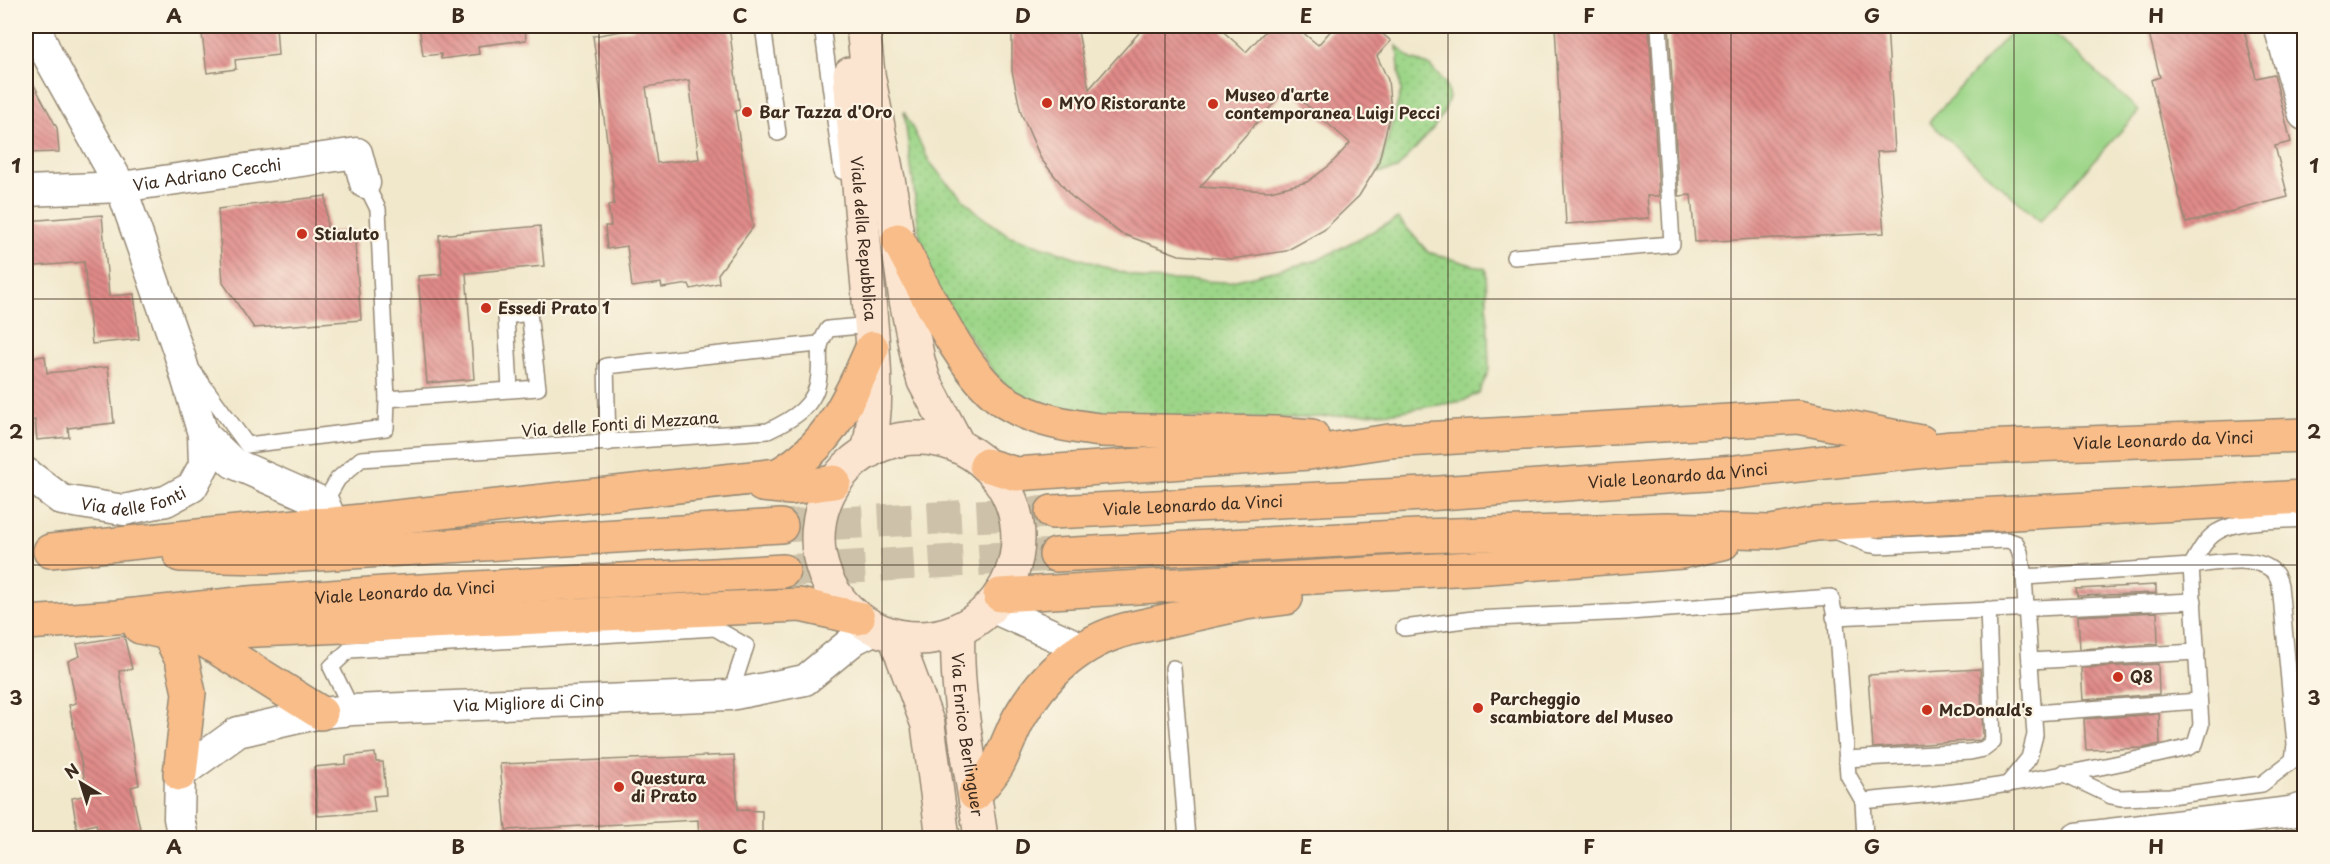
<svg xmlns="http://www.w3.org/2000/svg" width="2330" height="864" font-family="'Playpen Sans',sans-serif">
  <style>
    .grass { fill: url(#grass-dots); stroke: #6c8053; stroke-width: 1.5 }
    .pitch { fill: #9cd588; stroke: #6c8053; stroke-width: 1.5 }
    .building { fill: url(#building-back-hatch); fill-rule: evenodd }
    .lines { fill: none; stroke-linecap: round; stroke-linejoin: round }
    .highway-tunnel { stroke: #cdc2a9; stroke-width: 33; stroke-dasharray: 33 16; stroke-linecap: butt }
    .lane-casing { stroke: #968975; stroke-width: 18 }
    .street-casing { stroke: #968975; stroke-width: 33 }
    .secondary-casing { stroke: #968975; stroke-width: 36 }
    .highway-casing { stroke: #968975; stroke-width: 36 }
    .lane { stroke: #fff; stroke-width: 15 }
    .street { stroke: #fff; stroke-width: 30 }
    .secondary { stroke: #fce5d0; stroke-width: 33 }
    .highway { stroke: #f8bd89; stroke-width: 33 }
    .grid { fill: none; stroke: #3b2a1e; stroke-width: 1.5; stroke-opacity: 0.55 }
    .poi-dot { fill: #c8321e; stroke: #fcf5e5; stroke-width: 2 }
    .labels { text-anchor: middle; stroke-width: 4.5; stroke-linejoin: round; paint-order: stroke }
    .poi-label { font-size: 16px; font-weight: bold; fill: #3b2a1e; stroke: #fcf5e5; text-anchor: start }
    .street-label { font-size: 16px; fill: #3b2a1e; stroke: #fcf5e5 }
    .neatline { fill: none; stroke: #3b2a1e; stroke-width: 2 }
    .grid-label { font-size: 20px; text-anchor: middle; font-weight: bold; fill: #3b2a1e }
  </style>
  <defs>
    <pattern id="grass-dots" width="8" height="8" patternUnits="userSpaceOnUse" patternTransform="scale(1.5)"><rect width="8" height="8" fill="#9cd588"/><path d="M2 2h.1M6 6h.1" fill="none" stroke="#87b775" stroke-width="1.8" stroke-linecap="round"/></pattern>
    <pattern id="building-back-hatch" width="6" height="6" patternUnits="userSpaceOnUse" patternTransform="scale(1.5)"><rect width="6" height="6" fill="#df8a88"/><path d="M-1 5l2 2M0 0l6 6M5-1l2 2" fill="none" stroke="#b6716f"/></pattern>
  </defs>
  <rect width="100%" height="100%" fill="#fcf5e5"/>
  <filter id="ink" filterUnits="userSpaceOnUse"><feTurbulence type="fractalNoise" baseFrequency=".0167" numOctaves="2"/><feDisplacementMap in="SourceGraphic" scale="12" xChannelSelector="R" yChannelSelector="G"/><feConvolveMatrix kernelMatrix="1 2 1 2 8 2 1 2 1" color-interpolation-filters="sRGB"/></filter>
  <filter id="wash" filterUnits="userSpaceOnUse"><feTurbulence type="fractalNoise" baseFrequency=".008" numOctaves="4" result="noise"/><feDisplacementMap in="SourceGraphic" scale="24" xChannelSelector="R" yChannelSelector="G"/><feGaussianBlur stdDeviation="1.35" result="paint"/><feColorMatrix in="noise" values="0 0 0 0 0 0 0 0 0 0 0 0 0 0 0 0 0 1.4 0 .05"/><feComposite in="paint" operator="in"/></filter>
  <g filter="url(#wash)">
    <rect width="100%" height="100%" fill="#f1e8cc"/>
    <g class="grass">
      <polygon points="1397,46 1411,59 1429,65 1446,84 1449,98 1443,114 1432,130 1397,169 1378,173 1401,91"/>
      <polygon points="904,111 929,161 947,183 981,216 1010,236 1143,279 1228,282 1318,260 1398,218 1428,252 1486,269 1489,370 1479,393 1463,401 1395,412 1287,419 1069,416 1007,392 924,270"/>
    </g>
    <polygon class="pitch" points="2016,26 2046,26 2139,111 2040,221 1929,122"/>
    <g id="blocks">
      <g class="building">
        <polygon points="201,26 276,26 278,55 235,60 236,69 207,73"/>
        <polygon points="419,26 525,26 526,40 478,46 479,54 441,59 441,54 423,56"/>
        <path d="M633 26H729L740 110 735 111 753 227 718 274 719 283 691 289 689 284 662 288 661 283 632 287 627 246 607 249 605 226H611L608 205 614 204 613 185 593 36 634 29ZM689 80 699 159 657 163 646 87Z"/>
        <path d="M1012 26H1077L1089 89 1145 26H1217L1246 52 1270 26H1295L1318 45 1335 26H1373L1391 41 1377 56 1388 80 1391 111 1378 165 1359 196 1324 230 1286 251 1232 259 1179 255 1120 233 1071 196 1041 159 1021 113 1012 71ZM1287 88 1350 143 1330 165 1307 182 1270 191 1200 187Z"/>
        <polygon points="1555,26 1649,26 1659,196 1647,196 1649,218 1566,224"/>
        <polygon points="1669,26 1887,26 1895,151 1877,152 1884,233 1695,242 1691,195 1679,196"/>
        <polygon points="2147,26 2243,26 2256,78 2274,74 2291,142 2275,146 2288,197 2186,223 2151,80 2160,77"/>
        <polygon points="26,70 57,128 59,152 26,153"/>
        <polygon points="326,196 327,232 354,230 361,320 254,328 223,283 218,209"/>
        <polygon points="102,215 109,296 134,294 139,339 92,344 84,262 26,267 26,221"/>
        <polygon points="540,226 544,266 466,273 474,379 427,383 418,276 442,274 439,235"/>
        <polygon points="45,356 47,373 108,367 114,423 68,428 69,437 37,440 35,420 31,421 26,358"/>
        <polygon points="2156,585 2156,593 2077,596 2076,589"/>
        <polygon points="2157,612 2158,644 2080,649 2078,616"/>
        <polygon points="124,636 132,669 119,671 139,785 131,787 142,838 99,838 96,824 77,829 72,798 88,795 69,705 76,703 68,661 80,656 77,644"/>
        <polygon points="2158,664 2159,694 2083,700 2081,668"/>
        <polygon points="1980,669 1983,737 1980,740 1873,748 1868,675"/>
        <polygon points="2159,714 2160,744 2144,748 2086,750 2084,719"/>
        <polygon points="375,753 376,762 383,762 386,795 373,796 375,812 318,816 314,767 346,764 346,756"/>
        <polygon points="734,755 738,810 762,811 762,838 699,838 698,820 506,830 500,764"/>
      </g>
    </g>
  </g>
  <g filter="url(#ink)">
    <use href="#blocks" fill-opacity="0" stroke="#968975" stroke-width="1.5"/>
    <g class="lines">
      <g class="highway-tunnel">
        <polyline points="781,526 1052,512"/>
        <polyline points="783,571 1056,555"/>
      </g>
      <defs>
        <g id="lane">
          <polyline points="763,26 778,133"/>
          <polyline points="822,26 842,171"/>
          <polyline points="1514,257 1672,244 1659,26"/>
          <polyline points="193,371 247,445 386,428 387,399 378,209 365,183"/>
          <polyline points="387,399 538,388 529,313 506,316 510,390"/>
          <polyline points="608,443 606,366 818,344"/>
          <path d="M324 503 338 479 361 459 768 431C793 419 817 406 819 375 821 352 815 350 828 329L871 325 870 321"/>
          <polyline points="1835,531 1867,544 1879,546 2007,540 2016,543 2020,552 2024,577 2035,735 2029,758 2007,785"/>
          <path d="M2024 577 2191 566C2198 554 2205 539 2217 532 2237 519 2280 521 2304 519"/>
          <polyline points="1834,617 2194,601"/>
          <polyline points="1404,628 1473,619 1629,612 1831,597 1836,622 1848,775 1863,801 1865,838"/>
          <polyline points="2030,661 2197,652"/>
          <polyline points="1173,668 1187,838"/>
          <polyline points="352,710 331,667 349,650 715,628 746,646 730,695"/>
          <polyline points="2034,713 2199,701"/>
          <polyline points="1846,759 1970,752 1984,749 1993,742 1988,609"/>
          <path d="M1863 801C1911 796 1960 793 2008 784 2068 774 2128 762 2187 748L2195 744 2201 725 2191 566C2214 563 2256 554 2274 572 2277 575 2279 581 2280 585L2295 744 2293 760 2262 784 2170 796 2121 798 2111 796 2063 773"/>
        </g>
        <g id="street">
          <polyline points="35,26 48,56 121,187 179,353 203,434 233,463 324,503 333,524"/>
          <polyline points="2279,26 2304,115"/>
          <path id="s1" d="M26 191 121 187 357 153 365 183"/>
          <path id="s2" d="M26 473 62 500 124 510 166 501 192 487 204 465 203 434"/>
          <polyline points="991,607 1082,648"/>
          <path id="s3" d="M183 838 179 818 180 774 238 732 321 713 352 710 730 695 805 680 855 639 875 629"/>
          <polyline points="2077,838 2290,812 2304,808"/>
        </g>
        <g id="secondary">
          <polyline points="863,26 868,74 892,200 906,300 918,360 924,381 958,445"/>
          <path id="s4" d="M850 74C855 146 862 217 868 288 872 341 881 400 868 452"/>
          <circle cx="918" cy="538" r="100"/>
          <path id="s5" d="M958 630C955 698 972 771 981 838"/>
          <polyline points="895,636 928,725 943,838"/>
        </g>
        <g id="highway">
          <path d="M898 240C922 284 965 379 1007 403 1035 420 1068 426 1100 430L1275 433 1312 436"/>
          <polyline points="986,465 1016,474 1309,453 1389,441 1798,417 1921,442"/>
          <polyline points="762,485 791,488 834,482"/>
          <path id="s6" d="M1052 512 1425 494 1736 472 1952 448 2304 435"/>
          <path d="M50 551 307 525 333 524 778 475C828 448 850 399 872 348"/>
          <polyline points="180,555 268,557 781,526"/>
          <polyline points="1056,555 1418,536 1667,529 1771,532 1816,524 2304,497"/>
          <polyline points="1000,595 1489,567 1682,552 1723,543"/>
          <path id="s7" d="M26 623 116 617 248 603 384 593 783 571"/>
          <polyline points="140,627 168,633 193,633 800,605 858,618"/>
          <polyline points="168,633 182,660 189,693 180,774"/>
          <polyline points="193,633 321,713"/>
          <path d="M975 794C983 784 992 775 998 764 1006 749 1011 733 1019 718 1043 675 1081 641 1128 629L1246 603 1286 598"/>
        </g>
      </defs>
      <use href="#lane" class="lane-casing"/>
      <use href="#street" class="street-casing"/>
      <use href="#secondary" class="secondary-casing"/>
      <use href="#highway" class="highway-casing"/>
      <use href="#lane" class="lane"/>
      <use href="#street" class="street"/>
      <use href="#secondary" class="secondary"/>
      <use href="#highway" class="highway"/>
    </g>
  </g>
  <path class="grid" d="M316 26V838M599 26V838M882 26V838M1165 26V838M1448 26V838M1731 26V838M2014 26V838M26 299H2304M26 565H2304"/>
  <g class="poi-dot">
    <circle cx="1047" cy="103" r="6"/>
    <circle cx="1213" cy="104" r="6"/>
    <circle cx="747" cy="112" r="6"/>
    <circle cx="302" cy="234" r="6"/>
    <circle cx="486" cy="308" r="6"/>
    <circle cx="2118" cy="677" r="6"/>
    <circle cx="1478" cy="708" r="6"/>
    <circle cx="1927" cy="710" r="6"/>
    <circle cx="619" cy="787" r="6"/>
  </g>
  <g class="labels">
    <g class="poi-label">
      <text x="1225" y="101">Museo d'arte<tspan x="1225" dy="18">contemporanea Luigi Pecci</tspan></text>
      <text x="1059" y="109">MYO Ristorante</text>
      <text x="759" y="118">Bar Tazza d'Oro</text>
      <text x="314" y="240">Stialuto</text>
      <text x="498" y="314">Essedi Prato 1</text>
      <text x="2130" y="683">Q8</text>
      <text x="1490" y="705">Parcheggio<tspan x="1490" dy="18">scambiatore del Museo</tspan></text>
      <text x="1939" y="716">McDonald's</text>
      <text x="631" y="784">Questura<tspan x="631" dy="18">di Prato</tspan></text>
    </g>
    <g class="street-label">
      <text dy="6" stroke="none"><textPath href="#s1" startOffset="182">Via Adriano Cecchi</textPath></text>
      <text dy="6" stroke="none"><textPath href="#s4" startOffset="165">Viale della Repubblica</textPath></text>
      <text transform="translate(620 424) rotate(-4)" y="6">Via delle Fonti di Mezzana</text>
      <text dy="6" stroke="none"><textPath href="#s6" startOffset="1114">Viale Leonardo da Vinci</textPath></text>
      <text dy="6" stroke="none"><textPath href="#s6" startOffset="627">Viale Leonardo da Vinci</textPath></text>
      <text dy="6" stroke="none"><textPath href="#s2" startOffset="118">Via delle Fonti</textPath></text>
      <text dy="6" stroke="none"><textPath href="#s6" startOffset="141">Viale Leonardo da Vinci</textPath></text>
      <text dy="6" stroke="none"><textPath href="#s7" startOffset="380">Viale Leonardo da Vinci</textPath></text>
      <text dy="6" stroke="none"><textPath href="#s3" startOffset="429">Via Migliore di Cino</textPath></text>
      <text dy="6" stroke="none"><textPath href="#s5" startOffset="105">Via Enrico Berlinguer</textPath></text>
    </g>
  </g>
  <rect width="2330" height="864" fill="none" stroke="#fcf5e5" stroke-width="66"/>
  <g transform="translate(81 783) rotate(322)" stroke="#fcf5e5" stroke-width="4.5" paint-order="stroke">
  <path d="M0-4.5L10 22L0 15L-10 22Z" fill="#3b2a1e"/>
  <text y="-9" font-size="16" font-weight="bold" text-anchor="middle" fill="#3b2a1e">N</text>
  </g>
  <rect x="33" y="33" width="2264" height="798" class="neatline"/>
  <g class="grid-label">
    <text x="174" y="23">A</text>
    <text x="458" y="23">B</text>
    <text x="740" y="23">C</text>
    <text x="1023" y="23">D</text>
    <text x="1306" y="23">E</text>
    <text x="1589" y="23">F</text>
    <text x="1872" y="23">G</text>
    <text x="2156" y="23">H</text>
    <text x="16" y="173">1</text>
    <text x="2314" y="173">1</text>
    <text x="16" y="439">2</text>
    <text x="2314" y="439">2</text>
    <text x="16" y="705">3</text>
    <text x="2314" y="705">3</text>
    <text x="174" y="854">A</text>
    <text x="458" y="854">B</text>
    <text x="740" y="854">C</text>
    <text x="1023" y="854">D</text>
    <text x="1306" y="854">E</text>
    <text x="1589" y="854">F</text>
    <text x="1872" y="854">G</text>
    <text x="2156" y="854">H</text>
  </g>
</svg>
